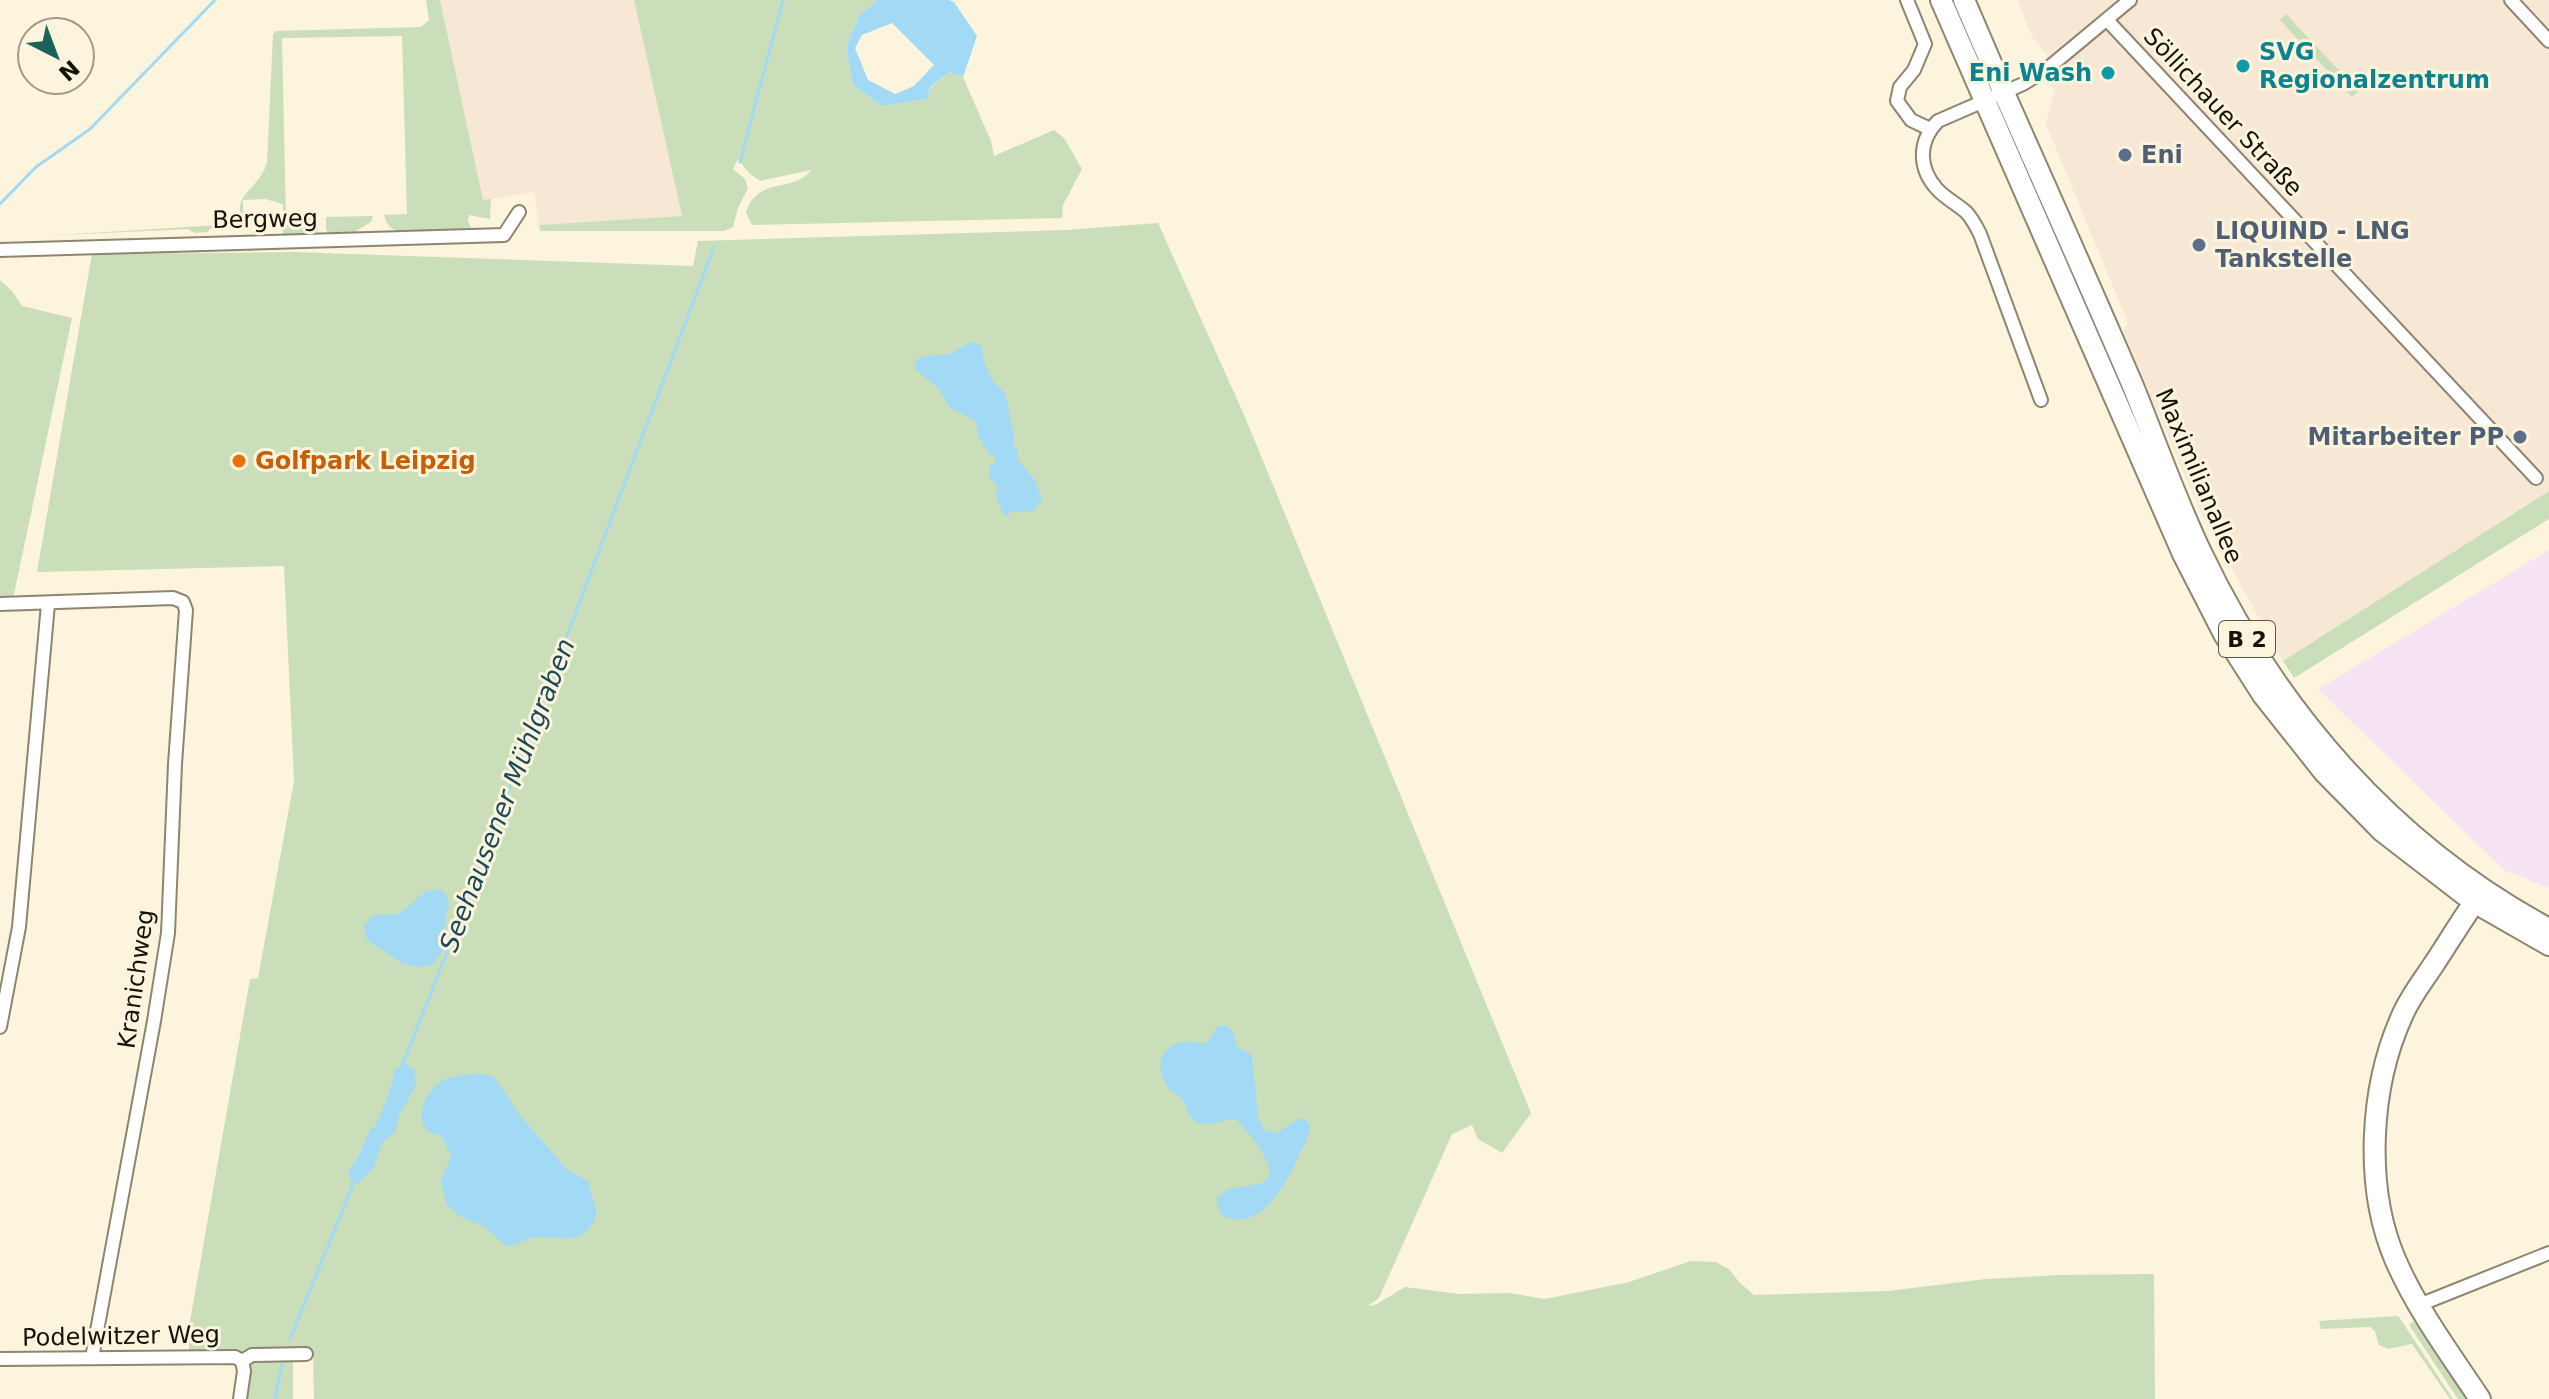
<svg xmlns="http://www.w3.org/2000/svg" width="2549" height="1399" font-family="'DejaVu Sans',sans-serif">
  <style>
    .commercial { fill: #f6e3f4 }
    .industrial { fill: #f7e7d5 }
    .green { fill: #cbdeba }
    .water { fill: #a2d9f5; fill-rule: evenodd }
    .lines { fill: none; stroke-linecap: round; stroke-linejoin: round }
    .stream { stroke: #a2d9f5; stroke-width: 3 }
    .minor-casing { stroke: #8d8570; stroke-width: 16 }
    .primary-casing { stroke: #8d8570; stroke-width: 24 }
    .trunk-casing { stroke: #8d8570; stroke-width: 24 }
    .minor { stroke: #fff; stroke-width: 12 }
    .primary { stroke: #fff; stroke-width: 20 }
    .trunk { stroke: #fff; stroke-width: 20 }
    .culture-dot { fill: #0f9aa8; stroke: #fcf4dc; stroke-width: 3 }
    .service-dot { fill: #5c6f8a; stroke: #fcf4dc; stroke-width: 3 }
    .food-dot { fill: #e8710a; stroke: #fcf4dc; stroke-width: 3 }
    .labels { text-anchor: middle; stroke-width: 6; stroke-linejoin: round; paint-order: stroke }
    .shield { fill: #fcf4dc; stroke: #5a5649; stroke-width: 2 }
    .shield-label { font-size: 22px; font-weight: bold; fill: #15120a }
    .culture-label { font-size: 24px; font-weight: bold; fill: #0d838f; stroke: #fcf4dc; text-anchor: start }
    .street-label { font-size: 24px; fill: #15120a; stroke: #fcf4dc }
    .service-label { font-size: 24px; font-weight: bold; fill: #4e5e75; stroke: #fcf4dc; text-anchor: start }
    .food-label { font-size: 24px; font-weight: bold; fill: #c56008; stroke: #fcf4dc; text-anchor: start }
    .water-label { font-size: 26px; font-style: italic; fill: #1c485c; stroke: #fcf4dc }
  </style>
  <rect width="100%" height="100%" fill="#fcf4dc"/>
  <polygon class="commercial" points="2549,550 2549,888 2504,870 2318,689"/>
  <g class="industrial">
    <polygon points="440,0 634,0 682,216 539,225 534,192 483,201"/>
    <polygon points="2017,0 2549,0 2549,491 2283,661 2200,511 2123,330 2128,323 2046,124 2055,90 2047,83 2063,73 2033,38"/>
  </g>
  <g class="green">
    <path d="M426 0H440L483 200 491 199 490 219 469 215 468 221 473 231C453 232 414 237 395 230 388 227 386 222 384 215L407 214 402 36 282 38 286 218H318V231L315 234H283V204L265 199 243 200V223L210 229 208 232 195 233 188 229 41 236 236 224C243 215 237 207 243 198 252 185 262 179 267 163L273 34 276 31 421 27 429 20Z"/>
    <path d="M634 0H877L859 16 846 47 853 85 882 106 928 99 930 88 950 72 963 77 991 141 994 156 1054 130 1064 138 1082 169 1063 205 1062 218 752 225 746 212C759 175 793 194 811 170L760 181 749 173 738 159 733 169 745 179 748 188 738 208 733 227 724 231H540L539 225 682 216Z"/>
    <polygon points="2286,14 2358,91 2352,97 2280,20"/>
    <polygon points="373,216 371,222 353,233 330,234 326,230 326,217"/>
    <polygon points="1158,223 1245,417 1531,1113 1502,1153 1478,1139 1472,1125 1452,1134 1379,1298 1368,1306 1375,1305 1405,1287 1459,1294 1509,1293 1545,1299 1629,1282 1691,1261 1716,1262 1730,1270 1739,1282 1754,1295 1888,1291 1986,1279 2060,1275 2154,1274 2155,1399 314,1399 313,1354 306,1350 293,1349 293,1399 243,1399 250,1352 189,1353 189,1327 250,979 258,978 294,781 284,566 37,572 92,254 294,252 693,266 698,241 1066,230"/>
    <polygon points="0,280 12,291 22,306 72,318 13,599 0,599"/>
    <polygon points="2549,491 2549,519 2294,678 2283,661"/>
    <polygon points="2397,1316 2399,1317 2453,1399 2450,1399 2412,1344 2388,1349 2379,1345 2375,1331 2370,1327 2321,1329 2319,1321"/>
    <polygon points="2413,1321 2421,1330 2425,1328 2472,1399 2458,1399 2409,1325"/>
  </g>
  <g class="water">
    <path d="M877 0H949L954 2 977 36 963 77 950 72 930 87 928 99 882 106 853 85 846 47 859 16ZM892 23 934 65 914 86 895 94 868 80 855 48 862 35Z"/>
    <polygon points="971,342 982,346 983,359 992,380 1005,393 1014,435 1013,444 1018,449 1017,459 1034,479 1042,499 1034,511 1011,512 1007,516 1003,514 996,495 997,485 989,478 990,466 996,463 993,453 989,455 986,447 983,448 983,442 978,437 976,421 950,408 938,388 915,369 916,362 920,357 949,354"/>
    <path d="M441 890 446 895 449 906 445 920V948L433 964 422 967 403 964 367 940 364 926 372 916C381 913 391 916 399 913 416 906 418 888 441 890Z"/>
    <path d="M1225 1025 1233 1032 1237 1047 1252 1055 1258 1117 1265 1131 1277 1133 1300 1118 1305 1119 1310 1125C1310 1139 1301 1148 1296 1161 1284 1188 1258 1234 1222 1215L1217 1205V1197L1229 1189 1263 1183 1270 1175C1270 1159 1248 1130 1235 1119 1222 1119 1212 1127 1199 1123 1187 1119 1188 1107 1181 1098 1177 1093 1171 1092 1167 1086 1155 1067 1159 1049 1181 1042 1189 1040 1197 1044 1206 1043L1218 1026Z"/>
    <path d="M405 1063 414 1069 416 1086 399 1115 395 1132 382 1143 374 1167 359 1183 352 1182 348 1172C358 1160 362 1147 369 1132 374 1122 372 1133 377 1122 385 1105 392 1087 395 1069Z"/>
    <path d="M478 1073 494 1077C503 1089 511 1101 518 1113L567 1170 588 1181 597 1213C586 1248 562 1236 537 1237 526 1238 517 1246 506 1246L485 1227 461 1217 446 1204 441 1180 451 1156 441 1135 432 1134 424 1127C416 1110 429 1087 446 1079 456 1075 468 1075 478 1073Z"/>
  </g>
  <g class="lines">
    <g class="stream">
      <polyline points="740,162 783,0"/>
      <polyline points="0,204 36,167 90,129 215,0"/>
      <polyline points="479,868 714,247"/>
      <polyline points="466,902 476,875"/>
      <polyline points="402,1066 464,909"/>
      <polyline points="290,1339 355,1180"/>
      <polyline points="275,1399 283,1360"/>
    </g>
    <defs>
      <g id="minor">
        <polyline points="1907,0 1925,44 1914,70 1900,87 1897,101 1911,120 1930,129"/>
        <polyline points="2511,0 2549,41"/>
        <polyline points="2108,21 2536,478"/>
        <polyline points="0,250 504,235 519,212"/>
        <path d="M2041 400 1980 234C1976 226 1972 218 1966 212 1957 204 1945 198 1937 189 1918 168 1918 141 1938 121L2023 84 2047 69 2130 0"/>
        <polyline points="0,604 173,598 183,602 186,610 175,764 168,933 154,1021 92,1358"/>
        <polyline points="0,1027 19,927 48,604"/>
        <polyline points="2419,1305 2549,1253"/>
        <polyline points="0,1359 235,1357 242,1361 252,1355 306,1354"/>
        <polyline points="240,1399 244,1371 242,1361"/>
      </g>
      <g id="primary">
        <path d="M2004 93C2047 190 2091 288 2133 386 2155 440 2174 495 2199 548 2274 708 2392 845 2549 929"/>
        <polyline points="1985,101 2183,554 2224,634 2263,695 2324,772 2382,831 2474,902 2549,945"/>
        <path d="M2480 1399C2450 1354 2416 1308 2395 1259 2364 1186 2370 1087 2402 1016 2410 997 2423 981 2434 964 2450 940 2464 916 2481 893"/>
      </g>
      <g id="trunk">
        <polyline points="1941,0 1985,101"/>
        <polyline points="1964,0 2004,93"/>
      </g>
    </defs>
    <use href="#minor" class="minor-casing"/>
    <use href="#primary" class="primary-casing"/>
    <use href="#trunk" class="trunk-casing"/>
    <use href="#minor" class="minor"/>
    <use href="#primary" class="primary"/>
    <use href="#trunk" class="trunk"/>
  </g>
  <g class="culture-dot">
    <circle cx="2243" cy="66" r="8"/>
    <circle cx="2108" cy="73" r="8"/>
  </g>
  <g class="service-dot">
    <circle cx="2125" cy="155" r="8"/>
    <circle cx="2199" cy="245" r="8"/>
    <circle cx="2520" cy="437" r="8"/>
  </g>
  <circle class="food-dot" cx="239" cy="461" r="8"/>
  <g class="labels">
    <rect class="shield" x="2219" y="621" width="56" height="36" rx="6"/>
    <g class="shield-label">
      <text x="2247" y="647">B 2</text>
    </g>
    <g class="culture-label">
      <text x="2259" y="60">SVG<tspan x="2259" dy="28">Regionalzentrum</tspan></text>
      <text x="2092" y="81" text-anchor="end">Eni Wash</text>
    </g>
    <g class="street-label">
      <text transform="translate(2223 112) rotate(47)" y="8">Söllichauer Straße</text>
      <text transform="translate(265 219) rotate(-1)" y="8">Bergweg</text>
      <text transform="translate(2199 476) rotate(67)" y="8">Maximilianallee</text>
      <text transform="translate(136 979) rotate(-82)" y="8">Kranichweg</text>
      <text transform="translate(121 1336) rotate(-1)" y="8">Podelwitzer Weg</text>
    </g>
    <g class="service-label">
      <text x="2141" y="163">Eni</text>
      <text x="2215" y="239">LIQUIND - LNG<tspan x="2215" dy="28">Tankstelle</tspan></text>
      <text x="2504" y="445" text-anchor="end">Mitarbeiter PP</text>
    </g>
    <g class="food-label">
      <text x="255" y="469">Golfpark Leipzig</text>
    </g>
    <g class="water-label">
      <text transform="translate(507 795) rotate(-69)" y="9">Seehausener Mühlgraben</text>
    </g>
  </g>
  <g transform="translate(56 56) rotate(138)"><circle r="38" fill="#fcf4dc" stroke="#a09a88" stroke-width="2"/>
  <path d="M0-6L14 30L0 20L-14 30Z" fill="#1a6359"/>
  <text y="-12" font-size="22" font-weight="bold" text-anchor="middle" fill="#15120a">N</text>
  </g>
</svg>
